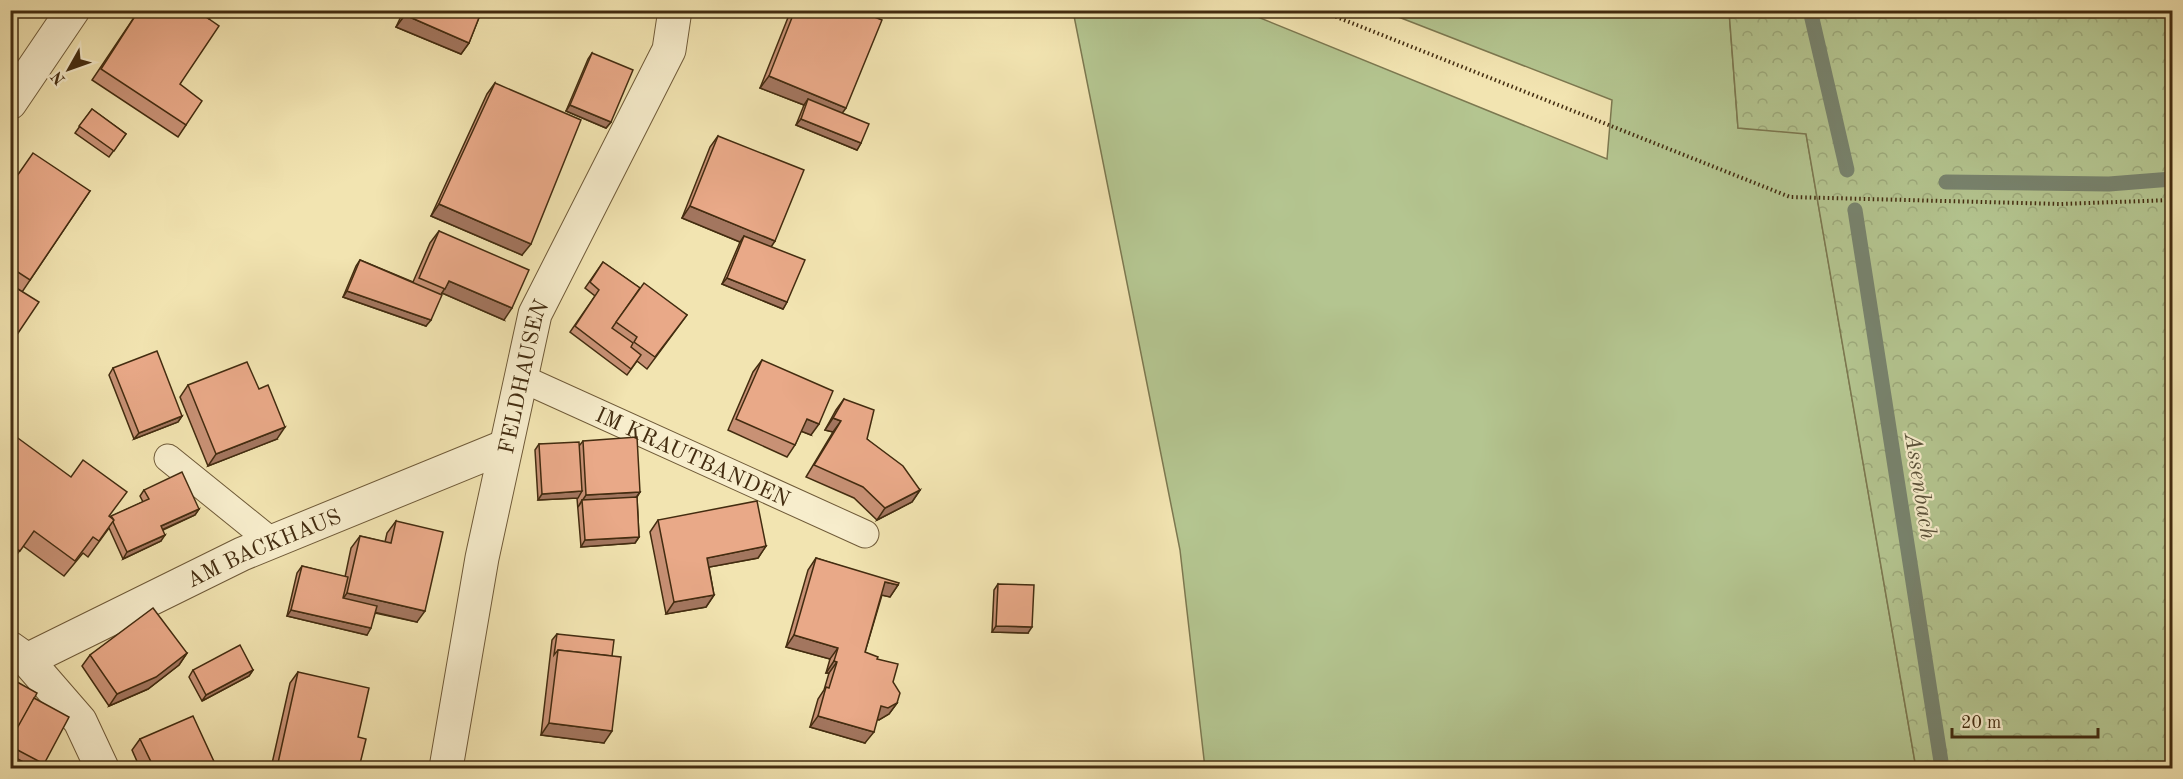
<svg xmlns="http://www.w3.org/2000/svg" width="2183" height="779" font-family="'Old Standard TT',serif">
  <style>
    .grass { fill: #b4c590; stroke: #7c7850; stroke-width: 1.5 }
    .forest { fill: url(#forest-crowns); stroke: #7c7850; stroke-width: 1.5 }
    .lines { fill: none; stroke-linecap: round; stroke-linejoin: round }
    .stream { stroke: #78846f; stroke-width: 15 }
    .lane-casing { stroke: #6f5a38; stroke-width: 29 }
    .street-casing { stroke: #6f5a38; stroke-width: 35 }
    .path { stroke: #432c10; stroke-width: 4; stroke-dasharray: 1.5 3; stroke-linecap: butt }
    .lane { stroke: #f7edcc; stroke-width: 27 }
    .street { stroke: #f7edcc; stroke-width: 33 }
    .wall { fill: #c89175; stroke: #432c10; stroke-width: 1.5 }
    .shaded-wall { fill: #a3765f; stroke: #432c10; stroke-width: 1.5 }
    .building { fill: #e9a988; stroke: #432c10; stroke-width: 1.5 }
    .labels { text-anchor: middle; stroke-width: 4.5; stroke-linejoin: round; paint-order: stroke }
    .street-label { font-size: 22px; fill: #432c10; stroke: #f7edcc }
    .water-label { font-size: 24px; font-style: italic; fill: #595038; stroke: #f7edcc }
  </style>
  <defs>
    <pattern id="forest-crowns" width="20" height="18" patternUnits="userSpaceOnUse" patternTransform="scale(1.5)"><rect width="20" height="18" fill="#b4c590"/><path d="M2 6a3 3 0 1 1 6 0M12 15a3 3 0 1 1 6 0" fill="none" stroke="#9ca97b"/></pattern>
  </defs>
  <rect width="100%" height="100%" fill="#f2e4b1"/>
  <filter id="stains"><feTurbulence type="fractalNoise" baseFrequency=".00333" numOctaves="4"/><feColorMatrix values="0 0 0 0 .2 0 0 0 0 .09 0 0 0 0 .02 0 0 0 .5 -.17"/></filter>
  <radialGradient id="worn" r=".72"><stop offset=".6" stop-color="#630" stop-opacity="0"/><stop offset="1" stop-color="#630" stop-opacity=".3"/></radialGradient>
  <polygon class="grass" points="1073,11 1243,11 1607,159 1612,100 1383,11 1729,11 1738,128 1806,133 1916,768 1205,768 1180,550"/>
  <polygon class="forest" points="1729,11 2172,11 2172,768 1916,768 1806,134 1738,128"/>
  <g class="lines">
    <g class="stream">
      <polyline points="1810,10 1847,170"/>
      <polyline points="1946,182 2109,184 2172,179"/>
      <polyline points="1855,210 1942,768"/>
    </g>
    <defs>
      <g id="lane">
        <path id="s1" d="M521 378 865 534"/>
        <polyline points="168,458 272,542"/>
      </g>
      <g id="street">
        <polyline points="10,103 73,10"/>
        <polyline points="10,648 27,660 80,721 102,768"/>
        <path id="s2" d="M27 660 242 554 506 446"/>
        <path id="s3" d="M446 768 482 558 535 314 669 50 675 10"/>
      </g>
    </defs>
    <use href="#lane" class="lane-casing"/>
    <use href="#street" class="street-casing"/>
    <polyline class="path" points="1319,10 1790,197 2061,204 2172,200"/>
    <use href="#lane" class="lane"/>
    <use href="#street" class="street"/>
  </g>
  <g class="wall">
    <polygon points="139,10 209,19 180,84 186,125 178,137 92,80"/>
    <polygon points="404,10 482,10 469,43 461,54 396,27"/>
    <polygon points="791,10 857,10 842,113 861,143 857,150 796,125 804,105 760,88"/>
    <polygon points="592,53 611,122 606,128 566,111 588,59"/>
    <polygon points="495,83 522,255 431,216 487,94"/>
    <polygon points="92,109 126,134 109,157 75,133"/>
    <polygon points="718,136 775,241 771,246 787,302 783,309 722,284 740,242 682,218 710,147"/>
    <polygon points="10,186 90,191 22,292 10,345"/>
    <polygon points="439,231 504,320 442,293 426,326 343,297 356,266 360,260 413,282 430,243"/>
    <polygon points="603,262 640,288 687,315 647,369 637,361 627,375 570,332 595,296 585,288"/>
    <polygon points="762,360 811,435 801,431 795,445 787,457 728,430 753,372"/>
    <polygon points="113,368 182,416 178,422 134,439 109,375"/>
    <polygon points="188,385 277,439 208,466 180,397"/>
    <polygon points="844,399 867,439 920,490 912,502 877,520 854,498 806,477 833,432 825,430 836,410"/>
    <polygon points="11,433 110,517 143,502 140,496 144,490 199,509 195,515 163,530 161,541 123,559 109,528 88,557 83,553 64,576 23,546 10,564"/>
    <polygon points="583,441 640,492 637,497 639,537 635,543 581,547 577,498 538,500 535,450 539,444 579,446"/>
    <polygon points="658,520 766,546 758,558 709,567 714,595 706,607 666,614 650,532"/>
    <polygon points="396,521 417,622 375,613 367,635 287,616 297,573 302,566 345,577 351,548 360,536 385,542 387,533"/>
    <polygon points="816,558 898,585 890,597 882,595 865,652 877,659 893,682 897,703 889,714 879,720 877,719 865,743 810,727 818,699 824,690 829,673 826,673 830,659 786,647 808,570"/>
    <polygon points="998,584 1028,633 992,632 994,590"/>
    <polygon points="557,634 612,656 604,743 541,735 552,640"/>
    <polygon points="187,653 179,665 148,689 109,706 82,666 90,655"/>
    <polygon points="193,670 253,670 249,676 202,701 189,677"/>
    <polygon points="298,672 358,737 359,768 271,768 290,683"/>
    <polygon points="10,678 34,698 44,764 41,768 35,768 10,755"/>
    <polygon points="140,739 217,768 140,768 132,750"/>
  </g>
  <g class="shaded-wall">
    <polygon points="405,15 469,43 461,54 396,27"/>
    <polygon points="769,76 846,108 838,119 808,99 804,105 760,88"/>
    <polygon points="570,105 611,122 606,128 566,111"/>
    <polygon points="801,119 861,143 857,150 796,125"/>
    <polygon points="439,204 531,244 522,255 431,216"/>
    <polygon points="690,206 775,241 767,253 744,236 740,242 682,218"/>
    <polygon points="727,278 787,302 783,309 722,284"/>
    <polygon points="449,281 512,308 504,320 442,293"/>
    <polygon points="347,291 431,320 426,326 343,297"/>
    <polygon points="182,416 178,422 134,439 139,433"/>
    <polygon points="833,418 841,421 833,432 825,430"/>
    <polygon points="807,419 819,424 811,435 798,430"/>
    <polygon points="285,427 277,439 208,466 216,454"/>
    <polygon points="920,490 912,502 877,520 885,508"/>
    <polygon points="582,491 578,498 538,500 542,494"/>
    <polygon points="640,492 632,503 582,500 578,507 586,495"/>
    <polygon points="199,509 195,515 157,532 161,526"/>
    <polygon points="165,535 161,541 123,559 127,552"/>
    <polygon points="639,537 635,543 581,547 585,540"/>
    <polygon points="766,546 758,558 699,569 707,558"/>
    <polygon points="885,582 898,585 890,597 877,594"/>
    <polygon points="347,593 425,611 417,622 339,604"/>
    <polygon points="714,595 706,607 666,614 674,602"/>
    <polygon points="291,610 371,628 367,635 287,616"/>
    <polygon points="996,626 1032,627 1028,633 992,632"/>
    <polygon points="794,635 838,648 830,659 786,647"/>
    <polygon points="187,653 179,665 148,689 109,706 117,694"/>
    <polygon points="834,661 837,662 829,673 826,673"/>
    <polygon points="253,670 249,676 202,701 206,695"/>
    <polygon points="897,703 889,714 879,720 873,717 881,706"/>
    <polygon points="818,716 874,732 865,743 810,727"/>
    <polygon points="549,723 612,731 604,743 541,735"/>
    <polygon points="278,763 304,768 274,768"/>
  </g>
  <g class="building">
    <polygon points="139,10 196,10 219,26 180,84 202,101 186,125 101,69"/>
    <polygon points="196,10 215,10 209,19"/>
    <polygon points="407,10 482,10 469,43 405,15"/>
    <polygon points="795,10 857,10 882,20 846,108 769,76"/>
    <polygon points="592,53 633,70 611,122 570,105"/>
    <polygon points="495,83 581,120 531,244 439,204"/>
    <polygon points="808,99 869,124 861,143 801,119"/>
    <polygon points="92,109 126,134 114,151 79,126"/>
    <polygon points="718,136 804,170 775,241 690,206"/>
    <polygon points="33,153 90,191 30,280 10,267 10,186"/>
    <polygon points="439,231 529,270 512,308 449,281 445,289 419,278"/>
    <polygon points="744,236 805,260 787,302 727,278"/>
    <polygon points="360,260 442,295 431,320 347,291"/>
    <polygon points="603,262 640,288 612,328 633,343 631,347 641,355 631,369 575,326 599,290 590,282"/>
    <polygon points="644,283 687,315 655,357 634,342 637,337 616,322"/>
    <polygon points="10,284 39,302 10,345"/>
    <polygon points="157,351 182,416 139,433 113,368"/>
    <polygon points="762,360 833,391 819,424 807,419 795,445 736,419"/>
    <polygon points="247,362 259,389 268,385 285,427 216,454 188,385"/>
    <polygon points="844,399 874,410 867,439 903,466 920,490 885,508 863,487 814,465 841,421 833,418"/>
    <polygon points="11,433 71,477 83,460 127,492 109,516 114,520 99,541 93,537 75,561 34,531 20,551 10,545"/>
    <polygon points="637,437 640,492 586,495 583,441"/>
    <polygon points="579,442 582,491 542,494 539,444"/>
    <polygon points="182,472 199,509 161,526 165,535 127,552 113,522 114,520 111,516 149,499 144,490"/>
    <polygon points="637,497 639,537 585,540 582,500"/>
    <polygon points="757,501 766,546 707,558 714,595 674,602 658,520"/>
    <polygon points="396,521 443,532 425,611 347,593 360,536 391,543"/>
    <polygon points="816,558 899,583 898,585 885,582 865,652 878,657 877,659 898,664 893,682 900,693 897,703 888,708 881,706 874,732 818,716 826,687 829,688 837,662 834,661 838,648 794,635"/>
    <polygon points="302,566 348,577 343,598 377,606 371,628 291,610"/>
    <polygon points="998,584 1034,585 1032,627 996,626"/>
    <polygon points="153,608 187,653 156,677 117,694 90,655"/>
    <polygon points="557,634 614,640 612,656 558,650 554,655"/>
    <polygon points="240,645 253,670 206,695 193,670"/>
    <polygon points="558,650 621,657 612,731 549,723"/>
    <polygon points="298,672 369,688 358,737 366,739 359,768 304,768 278,763"/>
    <polygon points="10,678 37,693 12,739 10,739"/>
    <polygon points="34,698 69,717 44,764 10,746 10,741"/>
    <polygon points="193,716 217,768 154,768 140,739"/>
  </g>
  <g class="labels">
    <g class="street-label">
      <text dy="8" stroke="none"><textPath href="#s3" startOffset="399">FELDHAUSEN</textPath></text>
      <text dy="8" stroke="none"><textPath href="#s1" startOffset="189">IM KRAUTBANDEN</textPath></text>
      <text dy="8" stroke="none"><textPath href="#s2" startOffset="262">AM BACKHAUS</textPath></text>
    </g>
    <g class="water-label">
      <text transform="translate(1921 486) rotate(81)" y="8">Assenbach</text>
    </g>
  </g>
  <rect width="2183" height="779" fill="none" stroke="#f2e4b1" stroke-width="36"/>
  <rect x="12" y="12" width="2159" height="755" fill="none" stroke="#432c10" stroke-width="3"/>
  <rect x="18" y="18" width="2147" height="743" fill="none" stroke="#432c10" stroke-width="1.5"/>
  <g transform="translate(69 69) rotate(230)" stroke="#f7edcc" stroke-width="4.5" paint-order="stroke">
  <path d="M0-4.5L10 22L0 15L-10 22Z" fill="#432c10"/>
  <text y="-9" font-size="16" font-weight="bold" text-anchor="middle" fill="#432c10">N</text>
  </g>
  <path d="M1952 728v9h146v-9" fill="none" stroke="#432c10" stroke-width="3"/>
  <text x="1961" y="728" font-size="18" fill="#432c10" stroke="#f7edcc" stroke-width="4.5" paint-order="stroke">20 m</text>
  <rect width="100%" height="100%" filter="url(#stains)"/>
  <rect width="100%" height="100%" fill="url(#worn)"/>
</svg>
